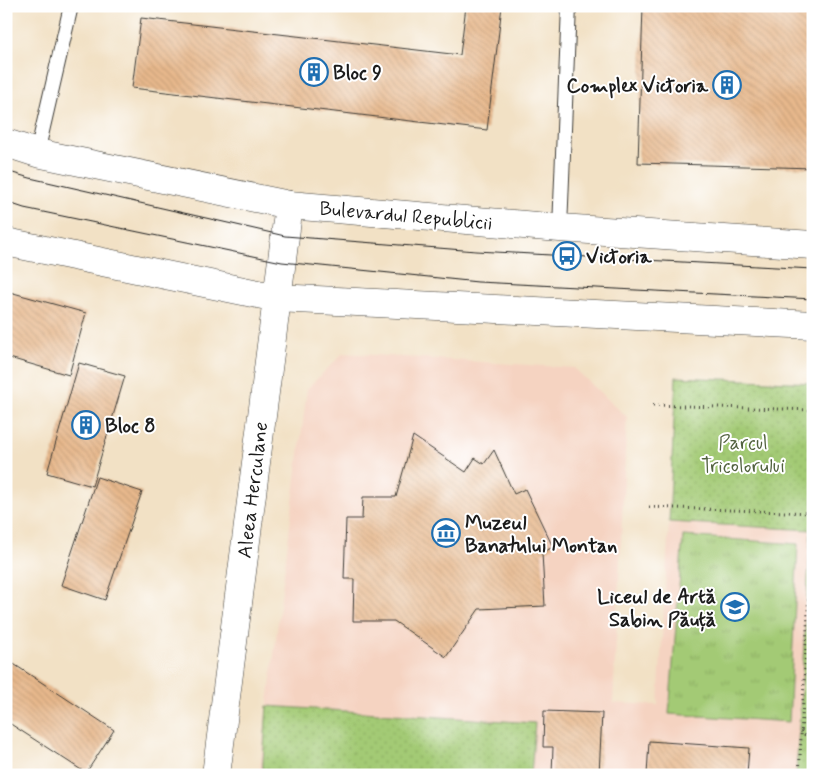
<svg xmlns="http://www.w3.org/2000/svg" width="819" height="781" font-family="Mynerve,sans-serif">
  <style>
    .built { fill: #f5d3c1 }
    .grass { fill: url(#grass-tufts); stroke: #607348 }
    .park { fill: url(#park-dots); stroke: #607348 }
    .building { fill: url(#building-back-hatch) }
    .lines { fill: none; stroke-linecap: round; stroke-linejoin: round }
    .service-casing { stroke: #3c3a35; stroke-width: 16 }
    .minor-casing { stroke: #3c3a35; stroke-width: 29 }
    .secondary-casing { stroke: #3c3a35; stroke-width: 29 }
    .path { stroke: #3c3a35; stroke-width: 3; stroke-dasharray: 1 4; stroke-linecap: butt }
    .service { stroke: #fff; stroke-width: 14 }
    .minor { stroke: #fff; stroke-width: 28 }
    .secondary { stroke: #fff; stroke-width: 28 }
    .tram { stroke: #1c1c1c; stroke-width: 1 }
    .labels { text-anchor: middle; stroke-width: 4; stroke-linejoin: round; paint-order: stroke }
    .poi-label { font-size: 20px; font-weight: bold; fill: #1c1c1c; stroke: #fff; text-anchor: start }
    .street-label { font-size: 20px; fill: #1c1c1c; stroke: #fff }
    .park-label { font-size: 20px; fill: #52623f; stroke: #fff }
  </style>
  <defs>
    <pattern id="grass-tufts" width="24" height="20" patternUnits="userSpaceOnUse" patternTransform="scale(1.25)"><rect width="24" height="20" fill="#a3ca74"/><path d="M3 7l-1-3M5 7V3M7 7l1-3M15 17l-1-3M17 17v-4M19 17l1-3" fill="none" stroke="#8cad64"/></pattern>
    <pattern id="park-dots" width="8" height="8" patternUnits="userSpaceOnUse" patternTransform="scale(1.25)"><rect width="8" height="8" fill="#a3ca74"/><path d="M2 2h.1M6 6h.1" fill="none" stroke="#8cad64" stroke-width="1.8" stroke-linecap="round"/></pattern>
    <pattern id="building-back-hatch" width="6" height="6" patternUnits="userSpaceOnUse" patternTransform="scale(1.25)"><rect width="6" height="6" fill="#e7b88c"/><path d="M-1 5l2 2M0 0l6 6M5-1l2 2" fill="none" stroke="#c69e78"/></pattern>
  </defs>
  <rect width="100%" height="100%" fill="#fff"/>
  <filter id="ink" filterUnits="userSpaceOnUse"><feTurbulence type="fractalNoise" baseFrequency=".02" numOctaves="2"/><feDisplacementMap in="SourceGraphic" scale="10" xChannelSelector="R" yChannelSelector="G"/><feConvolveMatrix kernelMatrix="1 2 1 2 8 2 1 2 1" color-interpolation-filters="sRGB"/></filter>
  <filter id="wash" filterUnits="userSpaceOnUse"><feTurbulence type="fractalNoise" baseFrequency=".0096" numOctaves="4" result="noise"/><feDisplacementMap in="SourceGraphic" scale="20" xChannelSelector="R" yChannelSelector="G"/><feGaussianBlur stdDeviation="1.12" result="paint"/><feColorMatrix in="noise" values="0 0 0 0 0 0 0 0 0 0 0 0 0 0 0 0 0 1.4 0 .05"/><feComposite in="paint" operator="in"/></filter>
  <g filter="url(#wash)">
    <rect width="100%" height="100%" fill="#f2e1c5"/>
    <polygon class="built" points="343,353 574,368 627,417 613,703 658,705 669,522 811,530 796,775 259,775 307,389"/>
    <polygon class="grass" points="683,536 798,544 789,722 669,714"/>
    <g class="park">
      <polygon points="676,377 813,383 813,775 796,775 811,530 669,522"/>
      <polygon points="267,706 535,723 531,775 262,775"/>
    </g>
    <g id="blocks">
      <g class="building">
        <polygon points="466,6 502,6 487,130 132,88 141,18 460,55"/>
        <polygon points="643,6 813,6 813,168 638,163"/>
        <polygon points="6,291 86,313 69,375 6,357"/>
        <polygon points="79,363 125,376 92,486 47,473"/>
        <polygon points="413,436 466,472 475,458 484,464 494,450 514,494 525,489 553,547 542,553 545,606 479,609 446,657 394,621 353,621 354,579 344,579 346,519 362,519 363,497 396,497"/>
        <polygon points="97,477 142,492 105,600 61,585"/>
        <polygon points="6,659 114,730 86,773 6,721"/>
        <polygon points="544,711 602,713 599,775 552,775 553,747 543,747"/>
        <polygon points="649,741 749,748 747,775 647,775"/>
      </g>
    </g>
  </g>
  <g filter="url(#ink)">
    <use href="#blocks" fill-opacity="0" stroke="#3c3a35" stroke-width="1"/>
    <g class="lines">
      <defs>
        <g id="service">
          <polyline points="37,153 71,6"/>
          <polyline points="560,228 569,6"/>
        </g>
        <polyline id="minor" points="216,775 289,205"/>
        <g id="secondary">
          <polyline points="6,143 37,153 289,205 560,228 813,245"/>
          <polyline points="6,242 277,298 813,325"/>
        </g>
      </defs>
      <use href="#service" class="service-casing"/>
      <use href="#minor" class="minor-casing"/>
      <use href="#secondary" class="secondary-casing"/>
      <g class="path">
        <polyline points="6,278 9,280"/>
        <polyline points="653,405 813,410"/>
        <polyline points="649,507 813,513"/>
        <polyline points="801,731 813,743"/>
        <polyline points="799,775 813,518"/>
      </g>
      <use href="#service" class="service"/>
      <use href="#minor" class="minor"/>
      <use href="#secondary" class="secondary"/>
      <g class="tram">
        <polyline points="6,171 30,178 285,236 476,251 813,269"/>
        <polyline points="6,202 24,208 282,262 478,282 813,299"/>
      </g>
    </g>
  </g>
  <defs>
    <symbol id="building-ring" viewBox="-11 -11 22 22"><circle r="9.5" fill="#fff" stroke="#1f6fb2" stroke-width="1.5"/><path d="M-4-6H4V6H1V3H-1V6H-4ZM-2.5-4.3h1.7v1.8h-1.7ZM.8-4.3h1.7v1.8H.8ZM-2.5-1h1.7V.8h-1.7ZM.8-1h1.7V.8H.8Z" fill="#1f6fb2"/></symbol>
    <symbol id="bus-ring" viewBox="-11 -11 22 22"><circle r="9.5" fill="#fff" stroke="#1f6fb2" stroke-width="1.5"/><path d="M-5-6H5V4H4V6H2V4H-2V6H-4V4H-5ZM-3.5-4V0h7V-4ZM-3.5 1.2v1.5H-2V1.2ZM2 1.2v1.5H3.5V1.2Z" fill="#1f6fb2"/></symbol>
    <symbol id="museum-ring" viewBox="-11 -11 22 22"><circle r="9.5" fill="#fff" stroke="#1f6fb2" stroke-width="1.5"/><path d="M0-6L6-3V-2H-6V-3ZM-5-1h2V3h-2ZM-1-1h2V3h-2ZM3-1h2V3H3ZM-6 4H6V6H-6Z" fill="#1f6fb2"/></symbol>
    <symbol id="university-ring" viewBox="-11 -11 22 22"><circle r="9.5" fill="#fff" stroke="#1f6fb2" stroke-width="1.5"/><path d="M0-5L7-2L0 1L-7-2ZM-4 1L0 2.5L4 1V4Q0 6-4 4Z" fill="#1f6fb2"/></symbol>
  </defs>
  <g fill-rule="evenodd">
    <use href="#building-ring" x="298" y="56" width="32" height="32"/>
    <use href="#building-ring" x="711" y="69" width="32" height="32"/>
    <use href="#bus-ring" x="551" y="240" width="32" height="32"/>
    <use href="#building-ring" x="70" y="409" width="32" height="32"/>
    <use href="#museum-ring" x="430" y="517" width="32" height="32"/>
    <use href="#university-ring" x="719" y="591" width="32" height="32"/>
  </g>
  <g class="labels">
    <g class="poi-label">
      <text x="333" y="79">Bloc 9</text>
      <text x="708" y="92" text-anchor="end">Complex Victoria</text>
      <text x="586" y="263">Victoria</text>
      <text x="105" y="432">Bloc 8</text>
      <text x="465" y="529">Muzeul<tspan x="465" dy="23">Banatului Montan</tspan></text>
      <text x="716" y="603" text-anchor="end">Liceul de Artă<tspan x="716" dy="23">Sabin Păuță</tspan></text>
    </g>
    <g class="street-label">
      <text transform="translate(406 215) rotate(5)" y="7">Bulevardul Republicii</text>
      <text transform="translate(252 490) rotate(-83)" y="7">Aleea Herculane</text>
    </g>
    <g class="park-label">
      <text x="743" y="449">Parcul<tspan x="743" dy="23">Tricolorului</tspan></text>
    </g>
  </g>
  <rect width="819" height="781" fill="none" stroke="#fff" stroke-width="25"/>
</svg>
